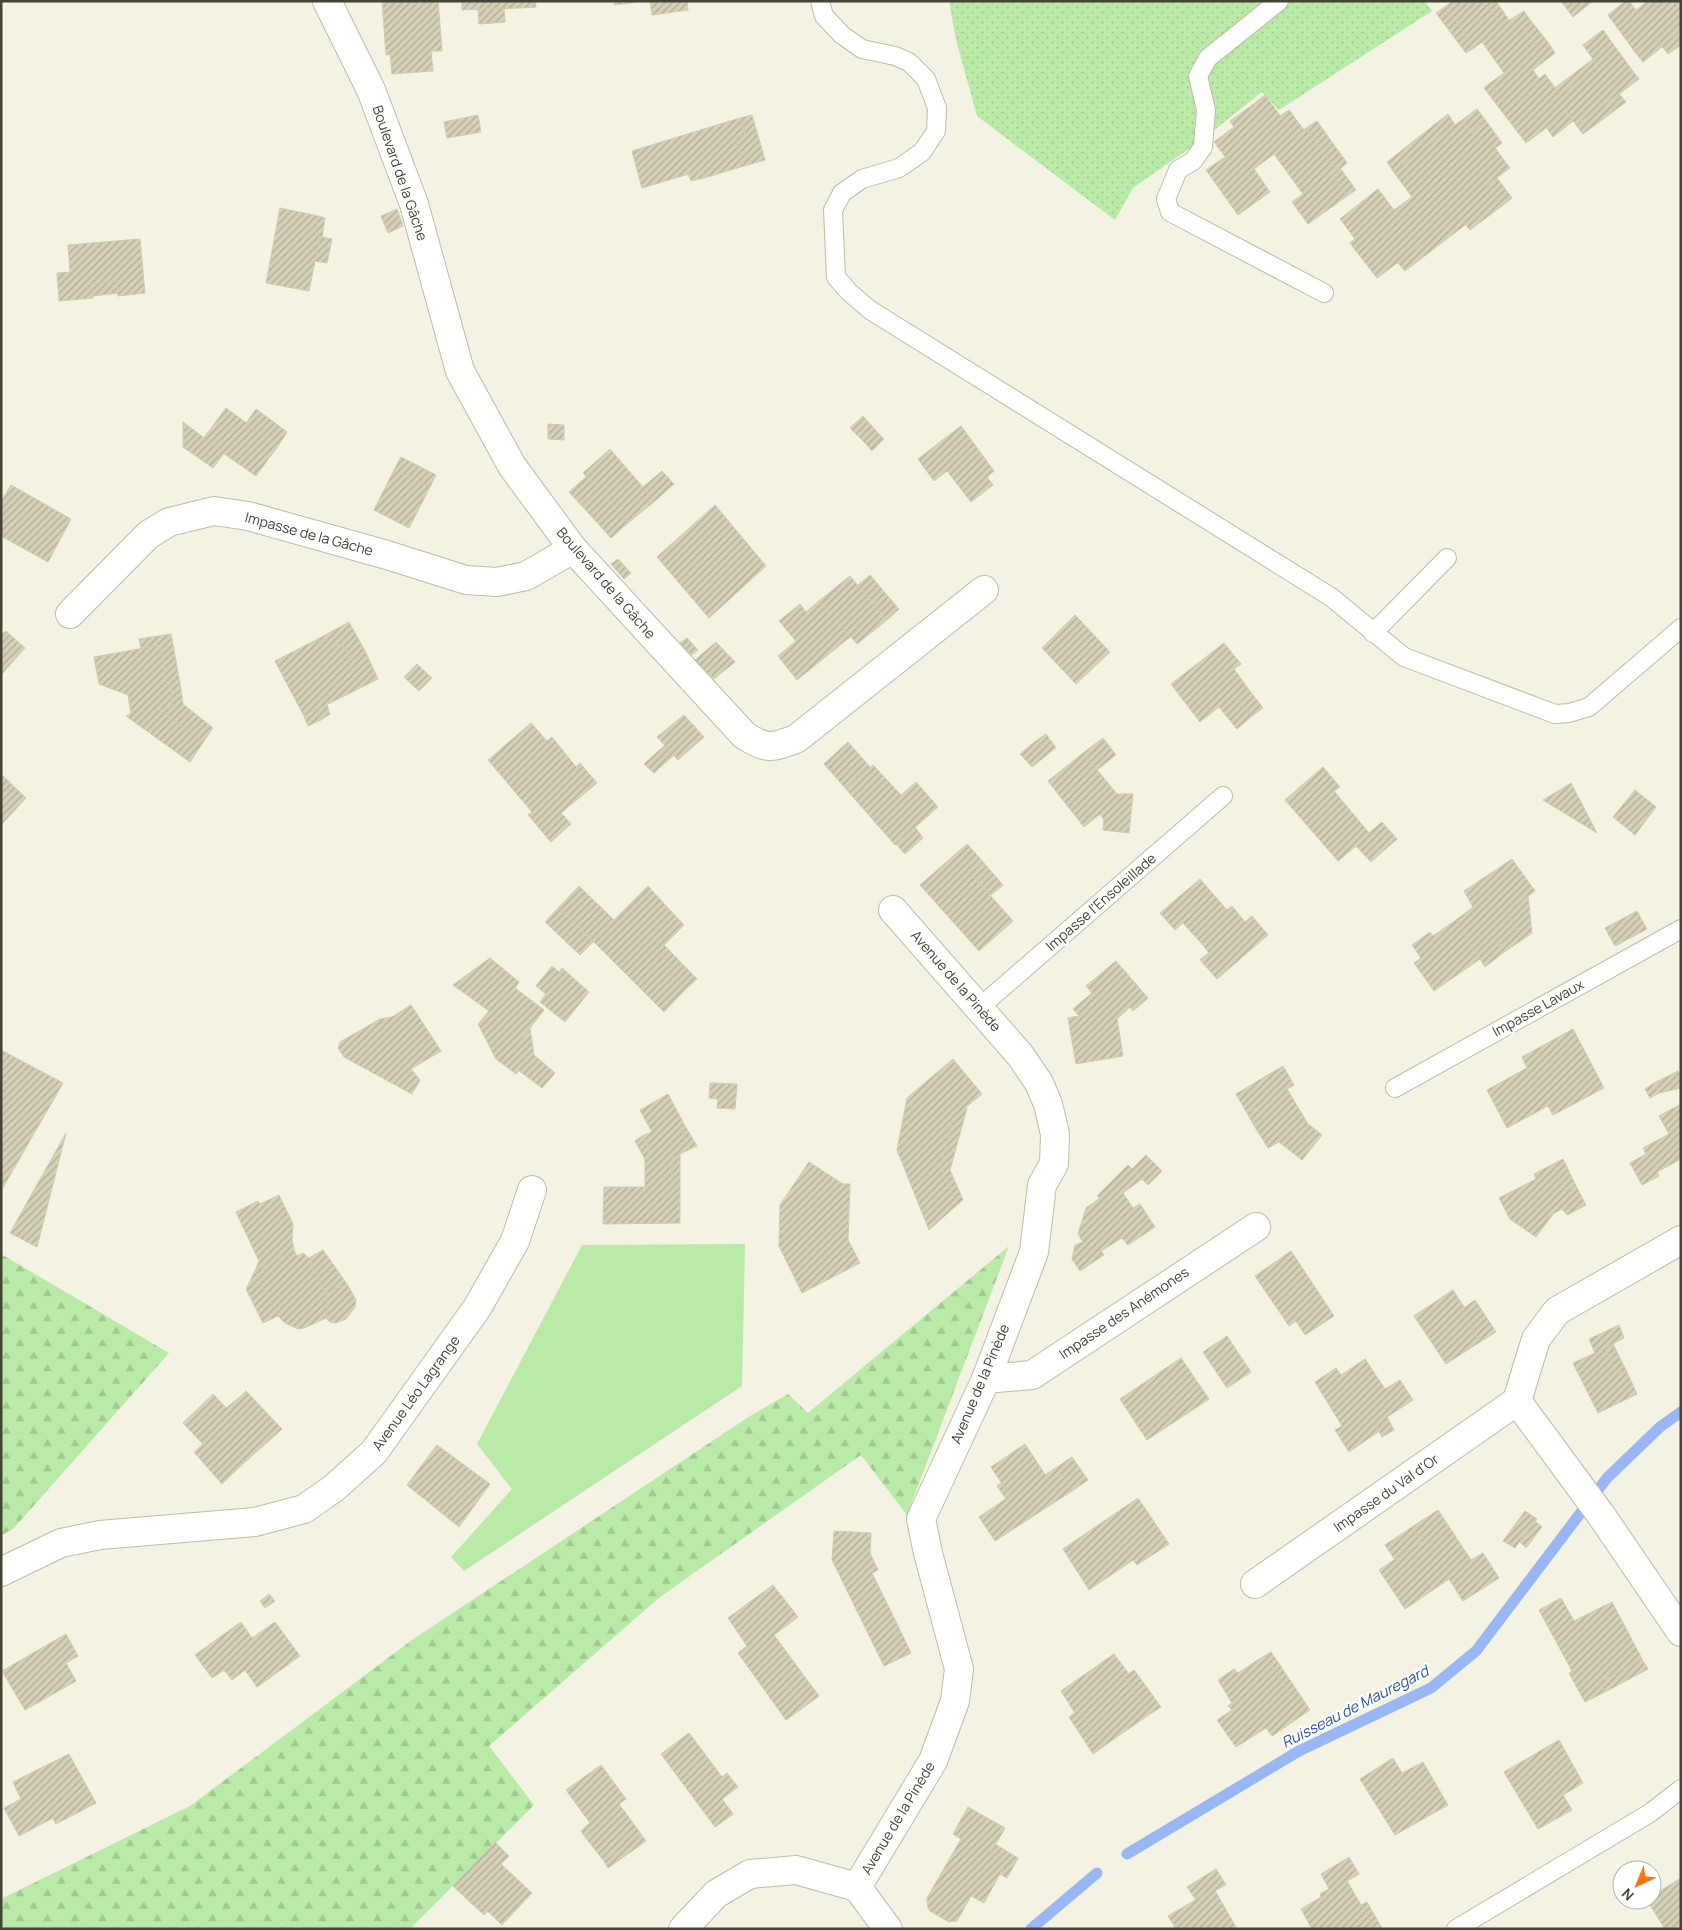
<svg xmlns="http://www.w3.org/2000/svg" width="1682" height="1930" font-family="Manrope,sans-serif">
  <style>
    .grass { fill: #baeaa8 }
    .forest { fill: url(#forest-firs) }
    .park { fill: url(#park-dots) }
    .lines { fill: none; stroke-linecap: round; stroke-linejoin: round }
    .stream { stroke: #9ab7f5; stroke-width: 11 }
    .building { fill: url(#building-hatch); stroke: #d0ccaa }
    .service-casing { stroke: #bfbda5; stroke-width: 20 }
    .minor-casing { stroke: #bfbda5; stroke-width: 30 }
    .service { stroke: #fff; stroke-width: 18 }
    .minor { stroke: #fff; stroke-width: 28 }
    .labels { text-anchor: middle; stroke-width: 4.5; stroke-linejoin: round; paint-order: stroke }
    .street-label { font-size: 14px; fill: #454333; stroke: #fff }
    .water-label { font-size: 15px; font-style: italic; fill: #2552b7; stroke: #fff }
  </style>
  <defs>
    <pattern id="forest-firs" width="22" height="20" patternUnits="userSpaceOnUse" patternTransform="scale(1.25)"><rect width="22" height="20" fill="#baeaa8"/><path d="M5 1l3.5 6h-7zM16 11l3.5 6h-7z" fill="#a1ca91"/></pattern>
    <pattern id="park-dots" width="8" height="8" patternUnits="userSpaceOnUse" patternTransform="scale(1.25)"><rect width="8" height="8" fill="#baeaa8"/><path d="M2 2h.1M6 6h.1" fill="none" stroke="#a1ca91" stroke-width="1.8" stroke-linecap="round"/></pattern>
    <pattern id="building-hatch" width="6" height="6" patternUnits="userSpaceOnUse" patternTransform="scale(1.25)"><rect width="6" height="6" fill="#d5d1b7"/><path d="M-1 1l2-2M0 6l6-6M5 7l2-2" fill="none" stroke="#afab95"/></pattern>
  </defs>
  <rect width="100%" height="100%" fill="#f3f2e3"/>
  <polygon class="grass" points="745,1244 742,1386 464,1571 451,1557 512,1489 477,1444 582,1245"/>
  <g class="forest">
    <polygon points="1009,1246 907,1515 861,1455 660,1597 489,1746 534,1805 410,1929 1,1929 1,1899 190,1806 412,1640 750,1416 788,1394 808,1413"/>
    <polygon points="1,1254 169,1353 14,1528 1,1536"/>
  </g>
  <polygon class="park" points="949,1 1424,1 1432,11 1279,110 1262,92 1203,139 1133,188 1115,220 977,116 956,40"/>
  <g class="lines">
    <g class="stream">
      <polyline points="1127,1854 1299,1751 1431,1688 1476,1651 1607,1478 1660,1427 1681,1412"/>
      <polyline points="1031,1929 1097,1873"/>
    </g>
  </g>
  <g class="building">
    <polygon points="382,1 438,1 442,51 431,51 433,71 392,74 390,54 386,55"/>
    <polygon points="462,1 520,1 520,8 462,10"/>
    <polygon points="520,1 535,1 536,7 520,8"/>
    <polygon points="613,1 644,1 615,5"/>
    <polygon points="650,1 687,1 688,10 652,15"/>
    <polygon points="1453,1 1484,1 1502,25 1524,11 1531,21 1523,27 1539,48 1547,41 1555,53 1533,70 1539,79 1545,74 1560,95 1598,66 1583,45 1603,30 1632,70 1612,85 1619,94 1576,125 1567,112 1526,143 1500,109 1505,104 1490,83 1504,73 1482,42 1474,48 1446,6"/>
    <polygon points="1484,1 1496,1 1509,20 1502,25"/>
    <polygon points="1561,1 1593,1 1573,17"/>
    <polygon points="1625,1 1629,1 1641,17 1662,1 1681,1 1681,30 1661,45 1656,37 1635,52 1608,15"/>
    <polygon points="1648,1 1662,1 1641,17 1636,10"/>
    <polygon points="1446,6 1474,48 1466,53 1436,13"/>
    <polygon points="504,8 505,22 479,24 478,9"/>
    <polygon points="1531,21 1547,41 1539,48 1523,27"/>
    <polygon points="1681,30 1681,45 1668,54 1661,45"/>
    <polygon points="1656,37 1662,47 1643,62 1635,52"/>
    <polygon points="1593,59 1598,66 1560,95 1555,88"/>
    <polygon points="1632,70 1639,79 1619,94 1612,85"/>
    <polygon points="1490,83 1505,104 1500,109 1484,88"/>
    <polygon points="1619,94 1626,102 1583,134 1576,125"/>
    <polygon points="1265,95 1276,110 1262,120 1251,106"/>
    <polygon points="1251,106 1262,120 1276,110 1296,137 1306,128 1337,171 1331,175 1347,196 1308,224 1292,202 1303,194 1274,154 1254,169 1270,192 1238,215 1211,177 1230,163 1214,142 1234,127 1230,121"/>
    <polygon points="1477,109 1486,121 1471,133 1462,120"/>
    <polygon points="1289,110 1304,130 1296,137 1280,116"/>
    <polygon points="1567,112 1573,121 1553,137 1546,127"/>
    <polygon points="1448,114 1455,125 1393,171 1387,162"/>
    <polygon points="478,115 481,132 447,138 444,122"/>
    <polygon points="752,115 765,160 744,166 736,137 745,135 740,118"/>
    <polygon points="740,118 745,135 736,137 744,166 704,178 702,170 642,188 632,151"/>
    <polygon points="1462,120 1471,133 1486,121 1502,143 1495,148 1510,168 1487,185 1502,206 1470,230 1459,217 1377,278 1350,243 1355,239 1340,219 1378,189 1394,210 1412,197 1393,171"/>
    <polygon points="1317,121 1347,163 1337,171 1306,128"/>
    <polygon points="1225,157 1230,163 1211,177 1206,170"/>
    <polygon points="1340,168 1356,190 1347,196 1331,175"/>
    <polygon points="702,170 704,178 691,181 688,173"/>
    <polygon points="1497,178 1512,198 1502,206 1487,185"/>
    <polygon points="280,208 318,216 315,236 320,237 309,291 266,283"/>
    <polygon points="397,209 403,226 388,233 381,216"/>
    <polygon points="318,216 325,218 322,237 315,236"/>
    <polygon points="1459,217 1465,225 1405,271 1397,262"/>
    <polygon points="320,237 332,239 327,263 315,261"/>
    <polygon points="140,239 145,293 118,296 117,281 91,284 93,298 59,301 57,273 70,272 68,245"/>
    <polygon points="117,281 118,293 93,296 91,284"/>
    <polygon points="226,408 278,446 256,476 203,439"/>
    <polygon points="256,409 287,432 278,446 246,423"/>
    <polygon points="863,416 878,433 866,444 850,428"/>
    <polygon points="183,422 224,453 213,468 183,447"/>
    <polygon points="548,424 564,425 564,440 548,439"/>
    <polygon points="961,426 994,471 987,477 993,485 971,502 947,471 934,481 918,459"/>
    <polygon points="878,433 884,439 872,451 866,444"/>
    <polygon points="610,449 655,501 628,523 583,473"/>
    <polygon points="401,457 436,475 430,487 394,470"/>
    <polygon points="394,470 430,487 409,528 374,510"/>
    <polygon points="662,471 674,484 655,501 643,487"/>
    <polygon points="586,477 599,490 582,506 569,492"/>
    <polygon points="11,485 71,519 48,562 1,536 1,502"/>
    <polygon points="599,490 628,523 611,538 582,506"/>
    <polygon points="715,505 766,566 709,618 657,557"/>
    <polygon points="618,559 631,573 624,579 611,564"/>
    <polygon points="870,575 886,594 874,604 858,585"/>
    <polygon points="850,576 887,620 867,636 860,628 850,637 819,601"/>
    <polygon points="886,594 899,609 887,620 874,604"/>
    <polygon points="819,601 850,637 797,680 778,656 796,641 779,621 800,604 806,612"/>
    <polygon points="1075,615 1110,652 1076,684 1042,648"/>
    <polygon points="349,622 366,653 351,661 342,643 325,651 318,639"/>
    <polygon points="860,628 867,636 857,644 851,637"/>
    <polygon points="6,631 25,648 1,675 1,635"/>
    <polygon points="171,634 181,689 171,691 170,684 166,685 161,645 141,649 139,639"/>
    <polygon points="687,638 698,650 692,655 680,643"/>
    <polygon points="318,639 325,651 342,643 351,661 366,653 378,679 304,716 275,661"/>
    <polygon points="716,642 735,662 714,679 695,660"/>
    <polygon points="1224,643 1241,664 1234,669 1246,686 1235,695 1252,716 1237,729 1219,707 1200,722 1171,684"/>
    <polygon points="161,645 166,685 170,684 173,707 159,710 204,741 190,762 126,716 131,714 128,695 99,684 94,657"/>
    <polygon points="417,664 432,678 419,691 404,677"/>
    <polygon points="1246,686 1263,708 1252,716 1235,695"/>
    <polygon points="181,689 183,704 213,728 204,741 159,710 173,707 171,691"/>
    <polygon points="327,705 330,714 321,720 315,710"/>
    <polygon points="315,710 321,720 308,726 304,716"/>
    <polygon points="684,715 704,737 678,760 657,737"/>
    <polygon points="531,723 547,741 552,737 576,767 580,763 597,783 561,813 571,824 551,842 528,815 532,812 488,760"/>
    <polygon points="1046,734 1056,748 1048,754 1037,740"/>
    <polygon points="1103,738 1116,755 1097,770 1083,753"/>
    <polygon points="1037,740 1048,754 1032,767 1020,754"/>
    <polygon points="848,742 870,767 846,789 824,764"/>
    <polygon points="665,745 674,755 654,773 644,764"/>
    <polygon points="1083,753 1117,794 1133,794 1129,833 1103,830 1104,820 1100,814 1084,827 1048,781"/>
    <polygon points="873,765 901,795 916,782 938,807 895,845 846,789"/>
    <polygon points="1323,767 1340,787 1334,791 1369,833 1382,822 1397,839 1371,862 1356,846 1338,861 1285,800"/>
    <polygon points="1,774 26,798 1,825"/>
    <polygon points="1571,783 1597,833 1543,800"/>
    <polygon points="1635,790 1656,807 1635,835 1613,817"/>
    <polygon points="915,827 923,838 905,854 896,844"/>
    <polygon points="967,844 983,862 970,873 1013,921 979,951 920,885"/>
    <polygon points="1512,859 1535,891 1506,911 1519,932 1499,946 1503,953 1485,967 1456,920 1473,907 1464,891"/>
    <polygon points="983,862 1003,885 991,895 970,873"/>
    <polygon points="1200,879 1227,910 1232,906 1245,922 1252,916 1268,935 1217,979 1200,960 1213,949 1206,941 1202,944 1183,923 1175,930 1160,913"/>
    <polygon points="579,886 614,920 648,886 668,908 660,916 665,920 651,934 663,946 658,952 675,971 671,975 686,989 664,1012 559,907"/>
    <polygon points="1528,896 1532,933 1503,953 1499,946 1519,932 1506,911"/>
    <polygon points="559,907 593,942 580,955 545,922"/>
    <polygon points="668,908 684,925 663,946 651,934 665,920 660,916"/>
    <polygon points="1637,911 1647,929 1615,946 1605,928"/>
    <polygon points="1456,920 1480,959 1434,991 1414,963 1421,958 1412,945 1430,932 1433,936"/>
    <polygon points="1206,941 1213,949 1209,953 1202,944"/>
    <polygon points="664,945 697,979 686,989 671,975 675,971 658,952"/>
    <polygon points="490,958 519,982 515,988 544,1010 514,1049 527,1059 516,1074 496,1059 478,1024 489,1011 453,985"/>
    <polygon points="1116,961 1148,998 1133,1011 1130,1007 1117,1019 1123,1056 1076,1064 1068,1018 1079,1016 1073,1009 1092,993 1086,986"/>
    <polygon points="552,966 559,972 562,968 589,992 565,1022 540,1002 546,994 536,986"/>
    <polygon points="411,1005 441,1051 411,1069 420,1080 412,1094 344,1057 338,1048 340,1042 380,1019 392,1017"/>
    <polygon points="530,1029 534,1055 555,1073 542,1088 518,1070 527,1059 514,1049"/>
    <polygon points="1573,1029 1604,1088 1553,1115 1548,1106 1507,1128 1487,1090 1527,1068 1522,1057"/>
    <polygon points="1,1050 63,1083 1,1191"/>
    <polygon points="953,1059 982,1094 953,1118 941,1165 957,1205 929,1230 897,1150 905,1147 912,1105 907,1098"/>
    <polygon points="1283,1066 1294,1085 1287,1089 1308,1124 1322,1135 1302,1160 1279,1142 1268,1148 1253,1124 1263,1118 1256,1108 1247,1113 1236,1094"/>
    <polygon points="1678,1071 1681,1076 1681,1088 1659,1093 1654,1083"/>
    <polygon points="710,1083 737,1084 735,1109 717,1108 718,1099 709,1098"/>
    <polygon points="1654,1083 1659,1093 1650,1098 1645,1089"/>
    <polygon points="668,1094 685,1126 680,1128 690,1149 672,1158 672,1186 680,1185 680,1223 603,1224 604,1187 645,1187 645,1159 649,1159 649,1148 642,1136 652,1132 640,1110"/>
    <polygon points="907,1098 912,1105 905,1147 897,1150"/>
    <polygon points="1681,1104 1681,1159 1657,1172 1659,1176 1642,1185 1630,1163 1646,1154 1643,1148 1669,1134 1659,1116"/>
    <polygon points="967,1108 950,1170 963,1200 957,1205 941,1165 953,1118"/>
    <polygon points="1256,1108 1263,1118 1253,1124 1247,1113"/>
    <polygon points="685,1126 697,1146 690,1149 680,1128"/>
    <polygon points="66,1133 37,1247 10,1233"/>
    <polygon points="642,1136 649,1148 649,1159 645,1159 635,1141"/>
    <polygon points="680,1154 680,1185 672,1186 672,1158"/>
    <polygon points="1146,1155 1162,1171 1148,1185 1132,1169"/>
    <polygon points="1563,1159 1576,1186 1566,1191 1553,1164"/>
    <polygon points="809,1162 843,1184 850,1184 848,1240 860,1263 802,1293 779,1246 780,1205"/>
    <polygon points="1553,1164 1566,1191 1576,1186 1586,1205 1567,1215 1562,1209 1553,1214 1536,1237 1510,1219 1499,1198 1536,1179 1534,1174"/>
    <polygon points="1128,1165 1142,1179 1123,1193 1133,1208 1140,1204 1155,1227 1128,1245 1122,1238 1101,1251 1104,1255 1080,1271 1072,1259 1075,1245 1083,1242 1078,1234 1086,1208 1100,1198 1097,1196"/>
    <polygon points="279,1195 293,1224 292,1239 294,1250 255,1271 259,1261 236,1212 258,1201 260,1204"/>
    <polygon points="294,1250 297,1256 303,1253 309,1258 325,1291 328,1307 326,1318 304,1328 298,1329 285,1323 278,1316 255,1271"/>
    <polygon points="323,1250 347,1284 326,1294 309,1258"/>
    <polygon points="1291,1251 1334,1316 1305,1335 1296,1321 1289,1326 1255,1276"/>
    <polygon points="255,1271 278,1316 263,1323 246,1289"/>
    <polygon points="347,1284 356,1300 355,1307 346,1319 335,1323 330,1322 326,1318 328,1307 326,1294"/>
    <polygon points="1453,1290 1464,1307 1461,1310 1480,1342 1446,1364 1414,1316"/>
    <polygon points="1475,1300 1496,1332 1480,1342 1461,1310"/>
    <polygon points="1619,1325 1624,1338 1605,1348 1617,1374 1626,1370 1637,1394 1598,1413 1573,1363 1595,1353 1589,1339"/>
    <polygon points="1227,1336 1251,1372 1227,1388 1203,1352"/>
    <polygon points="1613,1344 1626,1370 1617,1374 1605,1348"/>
    <polygon points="1181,1358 1209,1399 1147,1440 1120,1399"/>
    <polygon points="1365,1359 1385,1389 1400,1380 1413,1400 1375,1425 1378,1432 1349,1452 1335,1430 1342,1426 1315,1382 1336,1368 1341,1375"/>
    <polygon points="246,1391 282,1429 271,1439 262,1430 269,1424 241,1396"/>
    <polygon points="213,1394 226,1408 241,1396 269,1424 262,1430 271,1439 245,1462 239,1454 215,1476 194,1452 203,1444 183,1423"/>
    <polygon points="1387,1417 1394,1430 1382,1437 1375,1425"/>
    <polygon points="1025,1444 1050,1482 1061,1474 1072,1491 995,1541 979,1517 1010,1496 991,1467"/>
    <polygon points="437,1445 490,1484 459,1527 407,1485"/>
    <polygon points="239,1454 245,1462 222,1484 215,1476"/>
    <polygon points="1072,1457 1088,1480 1072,1491 1061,1474 1050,1482 1045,1475"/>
    <polygon points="1001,1483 1010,1496 1006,1499 997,1486"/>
    <polygon points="1138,1498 1169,1544 1137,1565 1133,1560 1089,1590 1063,1549"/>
    <polygon points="1438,1510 1471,1560 1483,1553 1499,1578 1463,1601 1449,1579 1405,1609 1379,1570 1421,1542 1412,1527"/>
    <polygon points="1525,1511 1537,1519 1515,1548 1503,1541"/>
    <polygon points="1535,1521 1542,1527 1526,1548 1520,1542"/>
    <polygon points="1412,1527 1421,1542 1395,1560 1385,1545"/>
    <polygon points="834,1531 871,1533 870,1553 878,1570 872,1573 898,1626 895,1633 907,1655 884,1666 832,1560"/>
    <polygon points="773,1585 798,1617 774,1635 802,1673 787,1684 804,1707 786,1720 738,1653 747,1646 728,1618"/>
    <polygon points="269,1594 275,1601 265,1608 260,1601"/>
    <polygon points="1561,1598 1574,1621 1612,1602 1642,1659 1600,1682 1605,1692 1585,1702 1569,1673 1572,1671 1539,1610"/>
    <polygon points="241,1622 252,1638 275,1622 300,1656 257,1687 245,1670 237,1676 230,1666 212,1678 195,1655"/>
    <polygon points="898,1626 911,1653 907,1655 895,1633"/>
    <polygon points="66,1634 78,1656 66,1663 76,1681 25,1710 2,1671"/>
    <polygon points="1271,1652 1298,1692 1293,1697 1264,1656"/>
    <polygon points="1114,1654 1129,1674 1124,1678 1150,1714 1104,1746 1078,1710 1075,1713 1061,1691"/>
    <polygon points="1264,1656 1293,1697 1298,1692 1310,1710 1272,1736 1266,1728 1236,1747 1217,1720 1232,1710 1228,1706 1232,1703 1218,1680 1234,1669 1238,1673"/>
    <polygon points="1642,1659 1648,1669 1605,1692 1600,1682"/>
    <polygon points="230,1666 237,1676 232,1680 224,1670"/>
    <polygon points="1134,1670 1161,1707 1150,1714 1124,1678"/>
    <polygon points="802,1673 819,1696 804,1707 787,1684"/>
    <polygon points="1078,1710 1104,1746 1093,1754 1069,1717"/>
    <polygon points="689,1733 722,1777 727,1773 738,1787 722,1799 733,1814 715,1827 661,1754"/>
    <polygon points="1559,1740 1583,1783 1563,1795 1572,1810 1538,1829 1504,1772"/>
    <polygon points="69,1754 96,1803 56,1824 53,1818 19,1836 4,1808 21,1799 13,1782"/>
    <polygon points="1393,1758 1402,1773 1423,1762 1448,1805 1395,1835 1360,1779"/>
    <polygon points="601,1765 626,1799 619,1804 641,1834 604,1861 585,1837 591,1833 586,1826 590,1823 566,1790"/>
    <polygon points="968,1807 1005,1828 990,1854 1006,1863 984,1903 971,1896 957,1921 949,1922 930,1911 928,1908 927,1898 961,1839 953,1834"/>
    <polygon points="586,1826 591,1833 585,1837 581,1831"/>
    <polygon points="641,1834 646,1841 608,1868 604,1861"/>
    <polygon points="495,1842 509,1856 501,1864 532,1893 502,1925 475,1899 471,1903 453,1886"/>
    <polygon points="995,1844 1018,1858 1007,1878 1000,1874 1006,1863 990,1854"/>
    <polygon points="1349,1857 1359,1874 1347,1881 1375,1929 1312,1929 1301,1909 1321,1897 1320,1894 1329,1889 1321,1874"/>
    <polygon points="1216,1869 1226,1885 1196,1900 1187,1887"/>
    <polygon points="1681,1878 1681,1929 1665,1929 1647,1900 1652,1900 1652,1896"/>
    <polygon points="1214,1889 1237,1929 1176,1929 1168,1916"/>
    <polygon points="475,1899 488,1911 484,1915 471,1903"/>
    <polygon points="1367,1902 1382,1928 1380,1929 1375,1929 1361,1905"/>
  </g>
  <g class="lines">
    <defs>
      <g id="service">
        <polyline points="820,1 824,16 842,35 862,49 895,56 909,62 926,79 937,108 936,131 922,152 899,168 862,179 842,193 833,210 836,277 849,292 870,310 1331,597 1404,657 1555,714 1569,713 1589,707 1681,628"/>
        <polyline points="1279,1 1208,58 1198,76 1206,110 1203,147 1193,161 1178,170 1166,199 1170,212 1324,293"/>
        <polyline points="1373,633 1447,558"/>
        <polyline points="980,1007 1223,796"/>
        <polyline points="1395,1088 1681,929"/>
        <polyline points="1456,1929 1650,1813 1681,1789"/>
      </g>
      <g id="minor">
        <path d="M327 1 371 90 414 204 460 371 512 466 573 549 744 735C767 750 771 748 796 739L984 590"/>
        <polyline points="70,614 148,535 169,522 214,511 248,516 387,555 466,580 497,582 526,576 573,549"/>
        <polyline points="986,1379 1032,1375 1256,1227"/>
        <polyline points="1517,1401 1601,1515 1681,1632"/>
        <polyline points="1,1572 61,1543 100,1535 255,1522 304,1509 334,1488 374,1452 477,1308 515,1241 532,1190"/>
        <polyline points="1255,1584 1517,1401 1536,1339 1557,1311 1681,1240"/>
        <polyline points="857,1887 933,1761 955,1701 959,1669 928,1553 921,1519 986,1379 1034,1252 1042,1185 1054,1164 1055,1134 1048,1104 1039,1083 1020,1055 893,910"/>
        <polyline points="683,1929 716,1894 750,1874 796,1870 857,1887 888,1929"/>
      </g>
    </defs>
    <use href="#service" class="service-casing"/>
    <use href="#minor" class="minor-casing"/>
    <use href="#service" class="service"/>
    <use href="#minor" class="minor"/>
  </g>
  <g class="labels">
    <g class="street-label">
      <text transform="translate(400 173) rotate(71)" y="5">Boulevard de la Gâche</text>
      <text transform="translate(309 534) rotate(15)" y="5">Impasse de la Gâche</text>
      <text transform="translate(606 583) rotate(49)" y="5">Boulevard de la Gâche</text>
      <text transform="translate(1101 902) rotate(-41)" y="5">Impasse l’Ensoleillade</text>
      <text transform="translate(956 981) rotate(49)" y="5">Avenue de la Pinède</text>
      <text transform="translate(1538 1008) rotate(-29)" y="5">Impasse Lavaux</text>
      <text transform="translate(1124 1313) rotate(-34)" y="5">Impasse des Anémones</text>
      <text transform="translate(980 1384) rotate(-67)" y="5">Avenue de la Pinède</text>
      <text transform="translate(416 1393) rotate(-54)" y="5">Avenue Léo Lagrange</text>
      <text transform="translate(1386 1493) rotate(-35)" y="5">Impasse du Val d'Or</text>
      <text transform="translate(898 1818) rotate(-59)" y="5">Avenue de la Pinède</text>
    </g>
    <g class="water-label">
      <text transform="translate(1355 1707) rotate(-27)" y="5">Ruisseau de Mauregard</text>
    </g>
  </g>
  <rect width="1682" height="1930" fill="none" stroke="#454333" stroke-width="5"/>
  <g transform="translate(1637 1885) rotate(224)"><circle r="24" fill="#ffffff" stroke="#b5b4ad"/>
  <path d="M0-4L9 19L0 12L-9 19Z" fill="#ff730d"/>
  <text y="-8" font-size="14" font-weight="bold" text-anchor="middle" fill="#454333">N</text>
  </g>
</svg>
